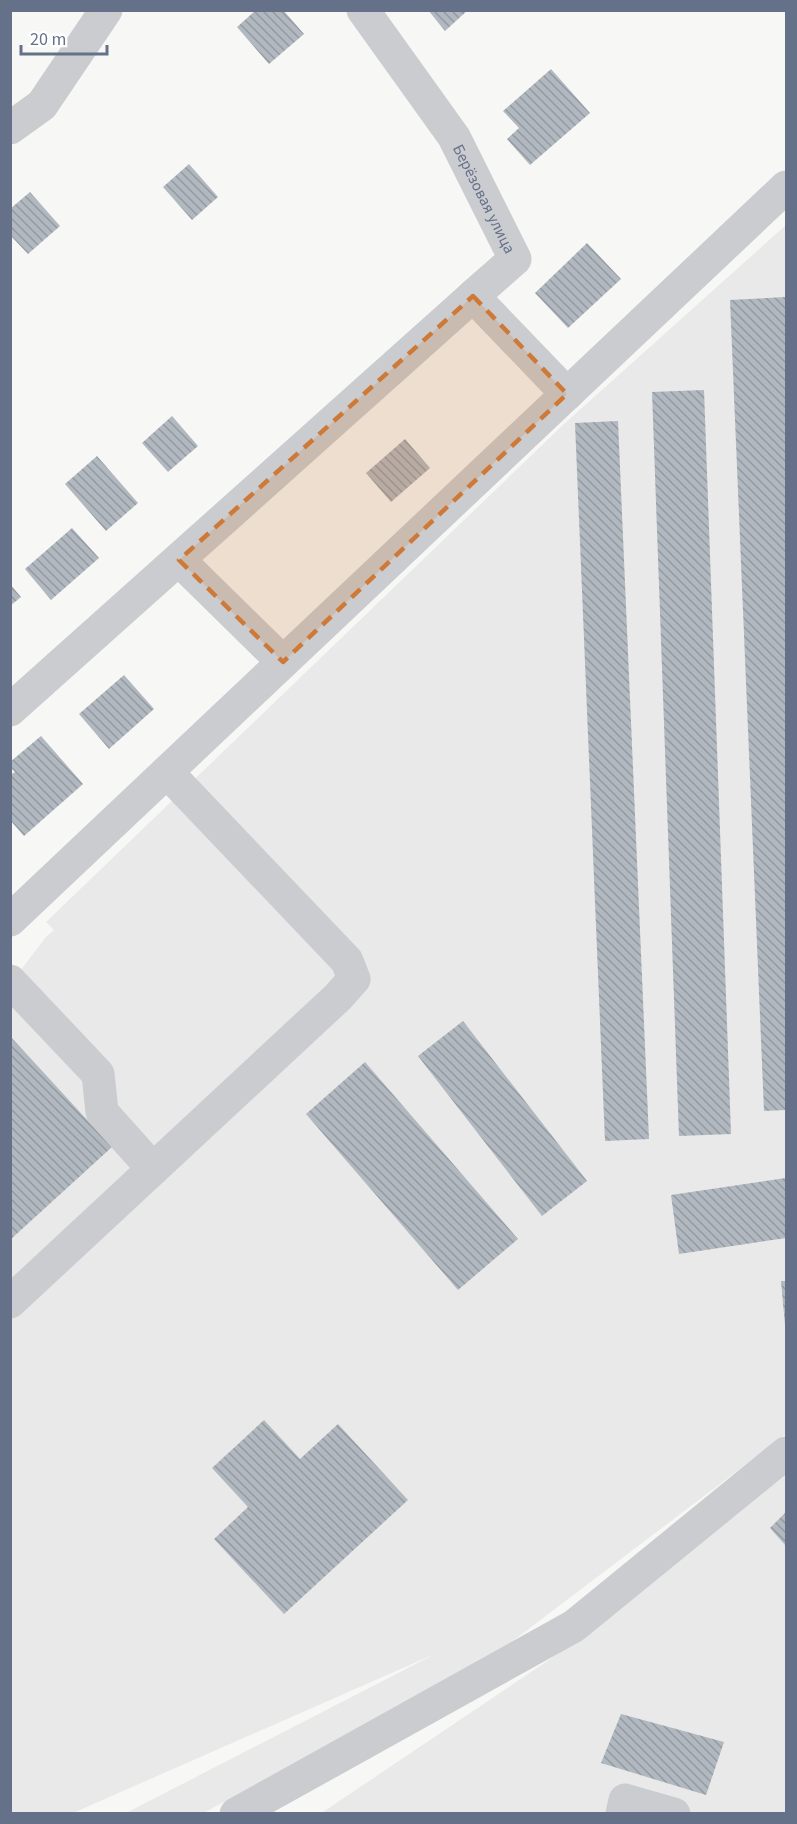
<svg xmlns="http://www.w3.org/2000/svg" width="797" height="1824" font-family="'Source Sans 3',sans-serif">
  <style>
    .built { fill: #e8e9e8 }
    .building { fill: url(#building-back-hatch) }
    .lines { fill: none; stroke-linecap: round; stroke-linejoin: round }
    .minor { stroke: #caccd0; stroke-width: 33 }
    .marked { fill: #ce7937; fill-opacity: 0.2; stroke: #ce7937; stroke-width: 4.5; stroke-dasharray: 12 8; stroke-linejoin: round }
    .labels { text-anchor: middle; stroke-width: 6; stroke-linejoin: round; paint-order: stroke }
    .street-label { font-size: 16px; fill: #647188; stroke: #fff }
  </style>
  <defs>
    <pattern id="building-back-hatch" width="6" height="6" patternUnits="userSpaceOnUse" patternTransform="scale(1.5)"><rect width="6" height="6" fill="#b2b8bf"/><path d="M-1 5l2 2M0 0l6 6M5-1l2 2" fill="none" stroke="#949aa1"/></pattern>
  </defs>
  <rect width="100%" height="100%" fill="#f7f8f5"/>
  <g class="built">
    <polygon points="786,225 786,1434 477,1668 203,1813 126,1813 437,1653 73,1813 11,1813 10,984 46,937 54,930 46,922 564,424"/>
    <polygon points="786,1461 786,1813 320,1814 583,1637"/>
  </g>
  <g class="building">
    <polygon points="256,10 283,10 304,34 269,64 237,27"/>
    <polygon points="428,10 468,10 445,31"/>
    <polygon points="551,69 590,113 530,165 507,139 519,128 503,111"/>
    <polygon points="189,164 218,197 192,220 163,187"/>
    <polygon points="30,192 60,226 28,254 10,235 10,209"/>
    <polygon points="587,243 621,279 568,328 535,293"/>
    <polygon points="786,297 786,1110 764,1111 730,300"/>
    <polygon points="704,390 731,1134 679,1136 652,392"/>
    <polygon points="172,416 198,446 168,472 142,443"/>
    <polygon points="618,421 649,1139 605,1141 575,423"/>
    <polygon points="405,439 430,468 391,502 366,473"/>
    <polygon points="97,456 138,503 106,531 65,484"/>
    <polygon points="72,528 99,558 51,600 25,569"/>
    <polygon points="10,584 21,597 10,606"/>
    <polygon points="124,675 154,709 109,749 79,714"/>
    <polygon points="41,736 83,784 24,836 10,820 10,775 15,772 10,767 10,762"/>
    <polygon points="463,1021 587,1181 542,1216 418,1056"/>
    <polygon points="10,1036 112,1147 10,1240"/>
    <polygon points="365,1062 518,1239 458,1290 306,1114"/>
    <polygon points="786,1178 786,1238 679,1254 671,1195"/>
    <polygon points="781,1281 786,1281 786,1325 785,1325"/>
    <polygon points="264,1420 300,1459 338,1424 408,1500 284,1614 214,1539 248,1507 212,1468"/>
    <polygon points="786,1512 786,1546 770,1528"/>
    <polygon points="621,1714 724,1742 706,1795 601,1763"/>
  </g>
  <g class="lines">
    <g class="minor">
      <path id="s1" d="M363 10 454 137 515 259 473 296 567 394"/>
      <polyline points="10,128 42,105 106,10"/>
      <polyline points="179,560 283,662"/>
      <polyline points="10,710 473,296"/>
      <polyline points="10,920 786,187"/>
      <polyline points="10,981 98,1074 102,1112 153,1169"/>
      <polyline points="10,1302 338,997 354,979 347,961 167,772"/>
      <polyline points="236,1814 574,1626 786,1453"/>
      <polyline points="622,1814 625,1800 674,1814"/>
    </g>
  </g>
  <path class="marked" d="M473 296 567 394 283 662 179 560Z"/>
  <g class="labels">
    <g class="street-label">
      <text dy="6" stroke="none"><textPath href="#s1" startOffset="225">Берёзовая улица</textPath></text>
    </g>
  </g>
  <rect width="797" height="1824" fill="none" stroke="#647188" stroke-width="24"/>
  <path d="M21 45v9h86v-9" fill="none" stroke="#647188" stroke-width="3"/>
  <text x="30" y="45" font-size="18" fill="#647188" stroke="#ffffff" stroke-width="4.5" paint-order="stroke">20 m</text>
</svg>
